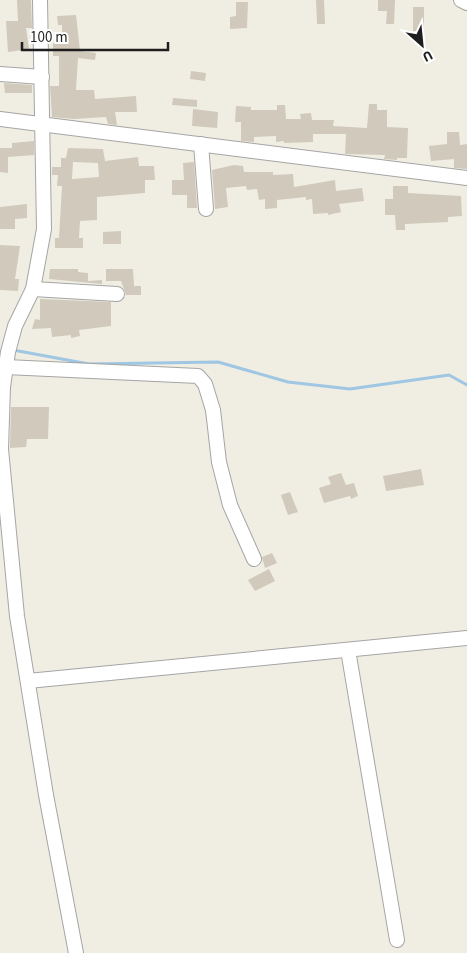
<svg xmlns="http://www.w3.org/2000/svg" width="467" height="953" font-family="'Source Sans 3',sans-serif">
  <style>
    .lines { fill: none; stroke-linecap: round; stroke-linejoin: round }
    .stream { stroke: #9fc6e2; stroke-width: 3 }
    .building { fill: #d0c9bc; fill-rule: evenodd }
    .minor-casing { stroke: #a5a5a5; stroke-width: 16 }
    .minor { stroke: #fff; stroke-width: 14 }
  </style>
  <rect width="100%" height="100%" fill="#f0eee3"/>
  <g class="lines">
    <polyline class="stream" points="13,350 89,364 218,362 288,382 350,389 449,375 467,385"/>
  </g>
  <g class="building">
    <polygon points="17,0 31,0 32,28 26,28 29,49 8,52 6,21 18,21"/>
    <polygon points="316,0 324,0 325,24 317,24"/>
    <polygon points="378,0 395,0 394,24 386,24 387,11 378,11"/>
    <polygon points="236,2 248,2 247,28 230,29 230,17 236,16"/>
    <rect x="413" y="7" width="11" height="24"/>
    <polygon points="76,15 80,51 96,53 95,60 78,58 76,90 94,90 95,99 136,96 137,112 115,112 117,125 108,124 106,117 74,119 52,117 50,86 59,86 59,56 53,56 53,43 62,43 62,25 58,25 57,16"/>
    <polygon points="191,71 206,73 205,81 190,79"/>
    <polygon points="4,83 32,85 32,93 5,93"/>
    <polygon points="173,98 197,100 197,107 172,105"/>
    <polygon points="369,104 377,104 377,110 387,110 387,127 408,128 407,158 397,158 397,160 384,159 385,155 345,154 346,134 313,134 313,142 284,143 284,141 276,142 276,136 254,137 254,142 241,141 241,122 235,122 236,106 251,107 251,110 277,110 277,105 285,105 286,119 301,119 300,114 311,113 312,120 334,120 333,126 367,128"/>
    <polygon points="193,109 218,112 217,128 192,126"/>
    <polygon points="447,132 459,132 460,145 467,144 467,169 454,168 454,159 431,161 429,146 447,144"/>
    <polygon points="34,141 34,155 8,157 8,173 0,172 0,148 12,148 12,143"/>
    <path d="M68 148 103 149 105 161 138 157 139 166H154L155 180H145V193L97 197V220L80 221 79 238H83V248H55V238H59L62 186H57L58 175H52V167H61V158H66ZM73 162 98 163 99 177 72 179Z"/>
    <polygon points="194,162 197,208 187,208 187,195 172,195 172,180 184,180 183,163"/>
    <polygon points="234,165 243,166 244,172 273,172 273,175 293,174 294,187 335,180 336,191 362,188 364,201 339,204 341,212 328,215 328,213 313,214 312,199 306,200 306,197 277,200 277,208 265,209 265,199 259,200 257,189 247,190 246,186 226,188 228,207 215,209 212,170"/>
    <polygon points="393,186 408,186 408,193 461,196 462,216 448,217 448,222 405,224 405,230 396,230 395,215 385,215 385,199 393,199"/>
    <polygon points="27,204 27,218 15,219 15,229 0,229 0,207"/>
    <polygon points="121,231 121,244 103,244 103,232"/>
    <polygon points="0,245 20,246 15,279 19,279 18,291 0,290"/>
    <polygon points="50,269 78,269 78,272 88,273 88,281 102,280 102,284 49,279"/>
    <polygon points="106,269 133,269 134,286 141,286 141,295 126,295 121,281 106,281"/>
    <polygon points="40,299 111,302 111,326 79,330 80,336 71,338 71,335 52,337 51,328 32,329 35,319 40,320"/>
    <polygon points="11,407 49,407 48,439 27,439 26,447 10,448"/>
    <polygon points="421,469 424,485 386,491 383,476"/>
    <polygon points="341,473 346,485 354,483 358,496 351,499 350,496 324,503 319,488 331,484 328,477"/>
    <polygon points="290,492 298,512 288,515 281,495"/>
    <polygon points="272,553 277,563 265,568 262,557"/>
    <polygon points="269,569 275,581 255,591 248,580"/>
  </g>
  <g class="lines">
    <defs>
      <g id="minor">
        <polyline points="40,0 44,229 33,289 15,326 8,352 3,387 1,449 17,616 46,795 76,953"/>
        <polyline points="461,0 467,3"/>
        <polyline points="0,74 42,77"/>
        <polyline points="0,119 467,178"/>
        <polyline points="201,144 206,209"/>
        <polyline points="33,289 117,294"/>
        <polyline points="6,367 198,376 205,384 213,410 219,462 230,505 254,559"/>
        <polyline points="348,650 397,940"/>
        <polyline points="28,681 467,638"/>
      </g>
    </defs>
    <use href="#minor" class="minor-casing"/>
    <use href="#minor" class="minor"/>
  </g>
  <g transform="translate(422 45) rotate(153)" stroke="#ffffff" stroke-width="4" paint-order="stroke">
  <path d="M0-4L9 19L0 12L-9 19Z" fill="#1e1e1e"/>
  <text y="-8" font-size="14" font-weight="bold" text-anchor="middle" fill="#1e1e1e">U</text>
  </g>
  <path d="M22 42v8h146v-8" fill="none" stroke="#1e1e1e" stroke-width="2.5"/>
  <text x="30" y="42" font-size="15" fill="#1e1e1e" stroke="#ffffff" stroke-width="4" paint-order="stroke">100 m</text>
</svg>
